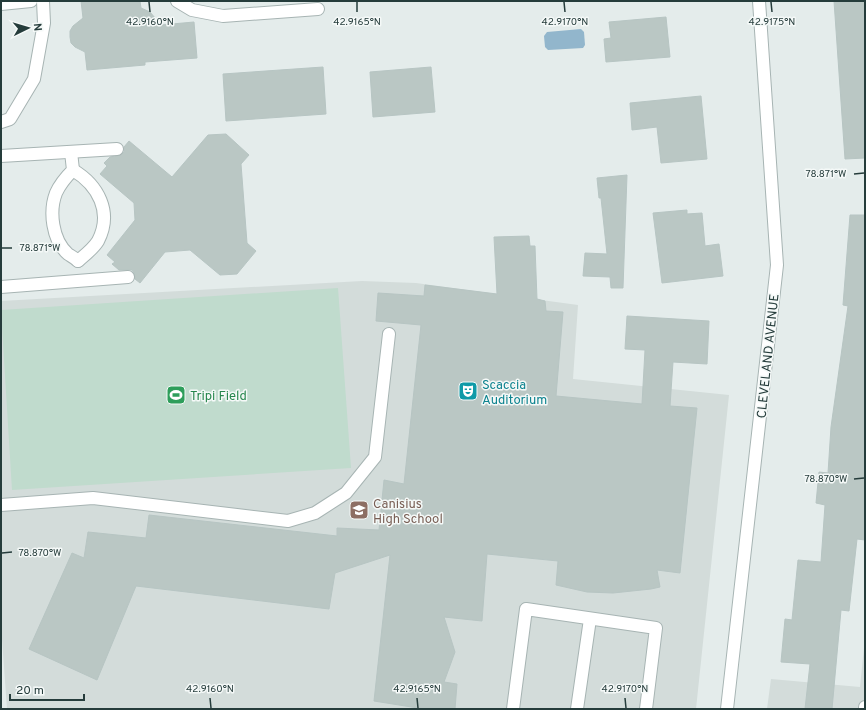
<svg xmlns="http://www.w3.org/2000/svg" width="866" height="710" font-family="Overpass,sans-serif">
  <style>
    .built { fill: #d3dcda }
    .green { fill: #c0dbcd }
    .water { fill: #92b6cc }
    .building { fill: #bac7c4; stroke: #b7c5c3 }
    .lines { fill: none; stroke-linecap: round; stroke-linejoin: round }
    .lane-casing { stroke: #a7b4b3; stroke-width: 14 }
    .street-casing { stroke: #a7b4b3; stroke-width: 14 }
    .lane { stroke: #fff; stroke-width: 12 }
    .street { stroke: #fff; stroke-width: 12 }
    .ticks { fill: none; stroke: #253c3b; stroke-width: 1.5 }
    .labels { text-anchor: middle; stroke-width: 3; stroke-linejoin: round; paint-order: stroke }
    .street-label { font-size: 13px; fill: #253c3b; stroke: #f5f9f8 }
    .culture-label { font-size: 13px; fill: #0d838f; stroke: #f5f9f8; text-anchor: start }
    .leisure-label { font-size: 13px; fill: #27864d; stroke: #f5f9f8; text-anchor: start }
    .education-label { font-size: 13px; fill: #785e54; stroke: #f5f9f8; text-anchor: start }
    .ticks-label { font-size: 10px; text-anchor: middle; fill: #253c3b; stroke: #f5f9f8; stroke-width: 3; stroke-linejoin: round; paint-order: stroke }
  </style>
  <rect width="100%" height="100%" fill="#e4eceb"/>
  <g class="built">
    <polygon points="362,281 416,283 578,305 573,379 729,395 696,709 7,709 1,625 1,301"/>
    <polygon points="865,638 865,709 767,709 771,679 860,687"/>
  </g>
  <polygon class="green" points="338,288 351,468 12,490 1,310"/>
  <polygon class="water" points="581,29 584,32 585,45 583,48 548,50 545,47 544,36 547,32"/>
  <g class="building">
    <polygon points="81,1 140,1 141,8 150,12 161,25 194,22 197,58 145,62 145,65 87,70 85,52 75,47 71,43 70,37 70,31 73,26 83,18"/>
    <polygon points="834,1 865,1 865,158 845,159"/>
    <polygon points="666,17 670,57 606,62 604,39 611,38 609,22"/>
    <polygon points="323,67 326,114 226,121 223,74"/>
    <polygon points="431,67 435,112 373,117 370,72"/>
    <polygon points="701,96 707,159 661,163 657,127 632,130 630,103"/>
    <polygon points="226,134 249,155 241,164 247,243 256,251 237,274 220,275 190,250 165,252 140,283 135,279 134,273 132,270 119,270 112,264 115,262 107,255 135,220 134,203 100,174 107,166 104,163 110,157 121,155 124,152 124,147 129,141 172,177 208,135"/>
    <polygon points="627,175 623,288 611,288 610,277 583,276 585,253 607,254 601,198 599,198 597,178"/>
    <polygon points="687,210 687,214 702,213 705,246 719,244 723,276 662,283 653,213"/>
    <polygon points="850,215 865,215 865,540 857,539 849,611 841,610 832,709 805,709 810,664 781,662 785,619 792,620 798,560 821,562 825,505 816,503 819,472 828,473 831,427 848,306 843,305"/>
    <polygon points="529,236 530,246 535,246 537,299 545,301 546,311 563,312 556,396 642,404 645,350 625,349 627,316 709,321 707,364 673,362 670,406 697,408 680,573 657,570 660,587 651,589 613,593 587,592 556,585 558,561 487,554 482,621 444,617 455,652 444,682 457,684 455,709 424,709 374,701 390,555 335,573 329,609 136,586 97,680 29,649 72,553 84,558 88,532 146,538 149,515 337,536 337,528 379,530 384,480 404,484 421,325 376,321 378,293 424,296 425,285 497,294 494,237"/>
  </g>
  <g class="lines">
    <defs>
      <g id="lane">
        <polyline points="177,1 192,10 223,16 318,9"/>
        <polyline points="1,4 31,1"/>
        <polyline points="1,122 10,119 34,79 44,23 43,1"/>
        <path d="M71 152 73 170C66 177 60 184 56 193 49 211 52 240 68 254 71 256 75 258 78 261"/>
        <polyline points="1,156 117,149"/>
        <path d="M73 170C98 185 113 212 98 241 93 249 85 255 78 261"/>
        <polyline points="1,287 128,277"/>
        <polyline points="1,505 93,498 288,521 315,513 346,493 375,457 389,334"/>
        <polyline points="513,709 526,609 656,628 646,709"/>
        <polyline points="577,709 590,619"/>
        <polyline points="865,709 865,707"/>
      </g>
      <polyline id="street" points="727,709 777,265 759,1"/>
    </defs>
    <use href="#lane" class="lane-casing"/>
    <use href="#street" class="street-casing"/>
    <use href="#lane" class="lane"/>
    <use href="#street" class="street"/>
  </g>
  <path class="ticks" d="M149 2 150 12M357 2V12M564 2 565 12M771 2 772 12M854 174 864 173M2 248H12M854 479 864 478M2 553 12 552M210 698 211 708M417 698 418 708M625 698 626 708"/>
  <defs>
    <symbol id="theatre-square" viewBox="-11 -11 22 22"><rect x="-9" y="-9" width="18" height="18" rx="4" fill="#0f9aa8" stroke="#f5f9f8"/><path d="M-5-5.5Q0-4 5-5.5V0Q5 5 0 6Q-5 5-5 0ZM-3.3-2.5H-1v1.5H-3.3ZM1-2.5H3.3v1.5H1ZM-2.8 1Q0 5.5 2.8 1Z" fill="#fff"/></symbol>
    <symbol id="stadium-square" viewBox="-11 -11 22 22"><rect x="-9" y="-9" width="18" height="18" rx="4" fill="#2e9e5b" stroke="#f5f9f8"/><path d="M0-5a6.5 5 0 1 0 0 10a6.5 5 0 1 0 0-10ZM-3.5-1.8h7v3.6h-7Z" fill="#fff"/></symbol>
    <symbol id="school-square" viewBox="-11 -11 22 22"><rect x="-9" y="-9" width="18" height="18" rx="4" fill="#8d6e63" stroke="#f5f9f8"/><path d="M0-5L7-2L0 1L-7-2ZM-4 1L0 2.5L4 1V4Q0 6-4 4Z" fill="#fff"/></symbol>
  </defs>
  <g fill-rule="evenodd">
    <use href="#theatre-square" x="457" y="380" width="22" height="22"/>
    <use href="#stadium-square" x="165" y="384" width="22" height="22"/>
    <use href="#school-square" x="348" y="499" width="22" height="22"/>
  </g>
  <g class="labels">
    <g class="street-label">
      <text transform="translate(767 356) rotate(-84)" y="5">CLEVELAND AVENUE</text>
    </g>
    <g class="culture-label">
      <text x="482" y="389">Scaccia<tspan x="482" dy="15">Auditorium</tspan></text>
    </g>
    <g class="leisure-label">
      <text x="190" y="400">Tripi Field</text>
    </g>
    <g class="education-label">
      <text x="373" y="508">Canisius<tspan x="373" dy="15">High School</tspan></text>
    </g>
  </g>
  <g class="ticks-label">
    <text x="150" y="25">42.9160°N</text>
    <text x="357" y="25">42.9165°N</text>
    <text x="565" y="25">42.9170°N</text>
    <text x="772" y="25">42.9175°N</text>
    <text x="826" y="177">78.871°W</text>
    <text x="40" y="251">78.871°W</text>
    <text x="826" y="482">78.870°W</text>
    <text x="40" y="556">78.870°W</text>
    <text x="210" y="692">42.9160°N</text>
    <text x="417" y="692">42.9165°N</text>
    <text x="625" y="692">42.9170°N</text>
  </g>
  <rect width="866" height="710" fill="none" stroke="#253c3b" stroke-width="4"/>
  <g transform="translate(28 28) rotate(85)" stroke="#f5f9f8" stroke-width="3" paint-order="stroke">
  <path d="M0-3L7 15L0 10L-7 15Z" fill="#253c3b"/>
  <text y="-6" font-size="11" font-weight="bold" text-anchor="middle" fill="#253c3b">N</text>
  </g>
  <path d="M10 694v6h74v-6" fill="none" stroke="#253c3b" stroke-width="2"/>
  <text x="16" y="694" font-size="12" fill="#253c3b" stroke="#f5f9f8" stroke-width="3" paint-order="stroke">20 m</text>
</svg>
